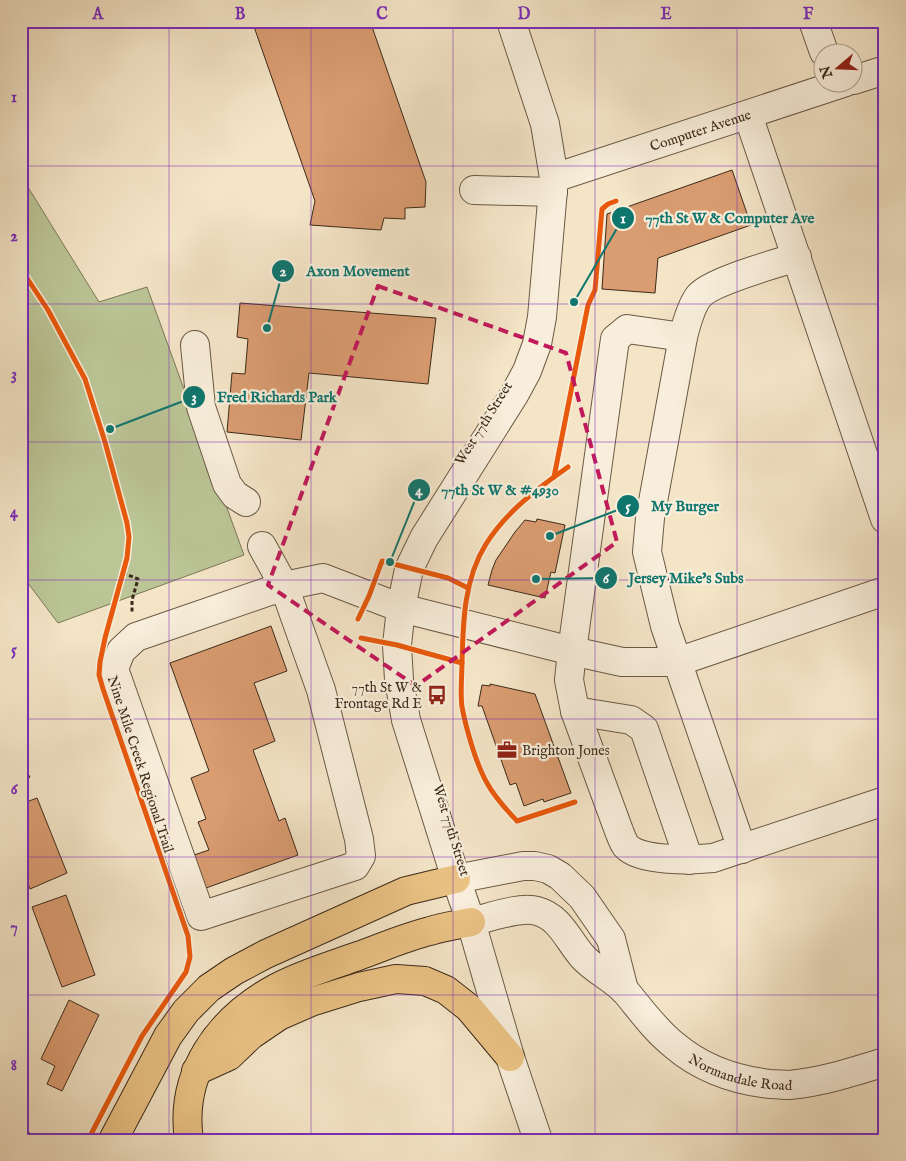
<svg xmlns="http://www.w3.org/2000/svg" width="906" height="1161" font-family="'IM FELL English',serif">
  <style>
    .green { fill: #bbc596; stroke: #7c7858 }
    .building { fill: #da9c71; stroke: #3c2a1a }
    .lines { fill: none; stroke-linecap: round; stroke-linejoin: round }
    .minor-casing { stroke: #6a5945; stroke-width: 30 }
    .highway-casing { stroke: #3c2a1a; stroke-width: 30 }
    .path { stroke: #3c2a1a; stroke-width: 3; stroke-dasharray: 4 2.5; stroke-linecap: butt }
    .minor { stroke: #f8eedb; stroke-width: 28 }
    .highway { stroke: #eac284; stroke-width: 28 }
    .cycleway-casing { stroke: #f8eedb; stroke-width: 8 }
    .cycleway { stroke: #e8590c; stroke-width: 5 }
    .marked { fill: none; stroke: #c2185b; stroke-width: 4; stroke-dasharray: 10 6; stroke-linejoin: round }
    .grid { fill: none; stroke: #7b2cbf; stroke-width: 1; stroke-opacity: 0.55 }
    .labels { text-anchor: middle; stroke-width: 4.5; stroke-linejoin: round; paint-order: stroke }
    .street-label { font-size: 14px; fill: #3c2a1a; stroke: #f8eedb }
    .poi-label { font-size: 14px; fill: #3c2a1a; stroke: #f8eedb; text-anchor: end }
    .leader { fill: none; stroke: #0f766e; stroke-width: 2 }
    .callout-dot { fill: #0f766e; stroke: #f8eedb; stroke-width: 2 }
    .mark-label { font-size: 15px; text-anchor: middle; font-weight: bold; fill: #fff }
    .callout-label { font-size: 15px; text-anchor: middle; font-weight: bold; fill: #0f766e; stroke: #f8eedb; stroke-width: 4.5; stroke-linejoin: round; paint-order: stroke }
    .neatline { fill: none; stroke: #7b2cbf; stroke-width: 2 }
    .grid-label { font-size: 16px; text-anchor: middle; font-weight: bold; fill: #7b2cbf }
  </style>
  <rect width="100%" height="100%" fill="#f4e5c7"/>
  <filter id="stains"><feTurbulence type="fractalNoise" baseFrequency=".004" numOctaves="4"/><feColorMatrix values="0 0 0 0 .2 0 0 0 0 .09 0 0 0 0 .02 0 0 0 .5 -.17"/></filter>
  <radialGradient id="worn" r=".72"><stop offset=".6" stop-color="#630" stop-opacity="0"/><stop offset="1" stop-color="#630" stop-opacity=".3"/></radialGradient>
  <polygon class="green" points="21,176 99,302 147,287 244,555 58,623 21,574"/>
  <g class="building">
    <polygon points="252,21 370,21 426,182 425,207 405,208 405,219 384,218 381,230 310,225 315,201"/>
    <polygon points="732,170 751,225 658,258 655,293 602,289 607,214"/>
    <polygon points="240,303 436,318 428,384 309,373 301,440 227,432 232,373 245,374 248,339 237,337"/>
    <polygon points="537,519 565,525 555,573 551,572 545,598 488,585 492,570 496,560 515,532 525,520 536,522"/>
    <polygon points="271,626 287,671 254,683 275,741 253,750 279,821 285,818 298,855 206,888 194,855 209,850 198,822 206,819 191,778 209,771 170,663"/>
    <polygon points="490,684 535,694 571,793 544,802 543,799 524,806 516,783 510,785 482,706 478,706 482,685 490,686"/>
    <polygon points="21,762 30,777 21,782"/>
    <polygon points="37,798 67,873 30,889 21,867 21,804"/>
    <polygon points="66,895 95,975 62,987 32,907"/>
    <polygon points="69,1000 99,1015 62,1091 47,1084 55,1066 41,1059"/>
    <polygon points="21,1127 34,1136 31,1140 21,1140"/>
  </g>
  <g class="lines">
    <defs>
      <g id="minor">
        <polyline points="511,21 545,124 554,178 542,317 537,344 527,371 514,395 424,538 409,569 401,608 397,645 399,680 406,720 456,879 471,922 510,1057 538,1140"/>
        <polyline points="813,21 824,52"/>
        <polyline points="854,80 885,70"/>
        <polyline points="748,115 885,519"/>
        <path id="s1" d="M554 178 846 82"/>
        <polyline points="474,190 553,192"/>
        <path d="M683 337 627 329 615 339 572 651 569 680 575 711 619 831C621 836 623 842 626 846 641 862 693 860 713 858L885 801"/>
        <polyline points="195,345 201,407 227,484 235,495 246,502"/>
        <polyline points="262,546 284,586 323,578 401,608 572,651 622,662 677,662 885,591"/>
        <polygon points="284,586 321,690 359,839 361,856 355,866 201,916 114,669 121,651 136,637"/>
        <polyline points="575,711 631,720 644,729 689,860"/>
        <path d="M742 849 665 626 647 552 650 518 683 337C686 325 691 306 699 296 712 281 775 264 797 257"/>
        <polyline points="456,879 523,866 535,866 548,869 560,876 582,897 611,939 624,990"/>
        <path id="s2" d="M471 922C488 918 520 906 537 911 560 917 568 940 582 956 594 970 613 978 626 992 641 1010 655 1030 674 1045 702 1069 734 1080 770 1084 777 1084 783 1085 789 1085 822 1082 853 1072 885 1062"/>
      </g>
      <g id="highway">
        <polyline points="196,1071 229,1056 251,1035 279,1016 311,1002 359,987 396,979 425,981 446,990 469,1008 510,1057"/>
        <polyline points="113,1140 168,1036 186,1011 209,988 234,971 266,954 406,891 456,879"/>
        <path d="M189 1140C179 1073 219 1019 276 988 302 974 330 966 358 956 381 948 405 937 430 931 443 927 457 925 471 922"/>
      </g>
    </defs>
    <use href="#minor" class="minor-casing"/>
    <use href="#highway" class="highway-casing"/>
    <polyline class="path" points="123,573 138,579 132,600 132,614"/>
    <use href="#minor" class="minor"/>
    <use href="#highway" class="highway"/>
    <defs>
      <g id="cycleway">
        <polyline points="21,269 48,310 85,379 105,442 127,523 129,537 127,558 105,638 100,662 99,675 103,689 188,936 190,957 186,972 142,1036 88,1140"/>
        <path d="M568 467C538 488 506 512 486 544 464 579 463 622 462 662 462 676 460 692 462 707 466 728 476 764 487 783 495 798 506 809 517 821L575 802"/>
        <polyline points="554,477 588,305 595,290 602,209 608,204 616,201"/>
        <polyline points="358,619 369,596 382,561 448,578 468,588"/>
        <polyline points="361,638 397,645 462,663"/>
      </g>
    </defs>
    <use href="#cycleway" class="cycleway-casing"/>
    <use href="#cycleway" class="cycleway"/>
  </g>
  <path class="marked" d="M378 286 566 353 617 542 416 686 268 585Z"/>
  <path class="grid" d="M169 21V1140M311 21V1140M453 21V1140M595 21V1140M737 21V1140M21 166H885M21 304H885M21 442H885M21 580H885M21 719H885M21 857H885M21 995H885"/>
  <defs>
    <symbol id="bus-bare" viewBox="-9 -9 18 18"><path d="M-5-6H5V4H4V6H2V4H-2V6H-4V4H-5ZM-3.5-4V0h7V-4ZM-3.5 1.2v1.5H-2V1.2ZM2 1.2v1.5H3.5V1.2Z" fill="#8f2418" stroke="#f8eedb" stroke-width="2.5" paint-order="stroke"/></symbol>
    <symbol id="office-bare" viewBox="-9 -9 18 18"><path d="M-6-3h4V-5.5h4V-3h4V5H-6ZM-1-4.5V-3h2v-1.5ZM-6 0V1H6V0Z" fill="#8f2418" stroke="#f8eedb" stroke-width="2.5" paint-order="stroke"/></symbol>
  </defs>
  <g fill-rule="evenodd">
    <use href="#bus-bare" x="423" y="681" width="28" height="28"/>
    <use href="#office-bare" x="493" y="736" width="28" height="28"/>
  </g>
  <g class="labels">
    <g class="street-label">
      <text dy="5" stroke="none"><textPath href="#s1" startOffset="154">Computer Avenue</textPath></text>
      <text transform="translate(483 423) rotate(-58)" y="5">West 77th Street</text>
      <text transform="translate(141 764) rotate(72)" y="5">Nine Mile Creek Regional Trail</text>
      <text transform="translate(452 830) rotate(73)" y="5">West 77th Street</text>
      <text dy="5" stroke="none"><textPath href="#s2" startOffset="335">Normandale Road</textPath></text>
    </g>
    <g class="poi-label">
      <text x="422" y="692">77th St W &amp;<tspan x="422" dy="16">Frontage Rd E</tspan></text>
      <text x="522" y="755" text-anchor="start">Brighton Jones</text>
    </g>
  </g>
  <path class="leader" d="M574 302L623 218M267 328L283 271M110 429L194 397M390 562L419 490M550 536L628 506M536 579L606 578"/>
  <g class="callout-dot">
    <circle cx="574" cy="302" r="5"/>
    <circle cx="267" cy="328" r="5"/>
    <circle cx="110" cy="429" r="5"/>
    <circle cx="390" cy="562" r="5"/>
    <circle cx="550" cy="536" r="5"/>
    <circle cx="536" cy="579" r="5"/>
    <circle cx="623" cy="218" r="12"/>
    <circle cx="283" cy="271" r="12"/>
    <circle cx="194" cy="397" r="12"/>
    <circle cx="419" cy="490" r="12"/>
    <circle cx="628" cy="506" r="12"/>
    <circle cx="606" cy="578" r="12"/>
  </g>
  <g class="mark-label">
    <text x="623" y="223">1</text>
    <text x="283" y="276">2</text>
    <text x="194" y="402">3</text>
    <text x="419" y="495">4</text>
    <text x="628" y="511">5</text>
    <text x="606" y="583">6</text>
  </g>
  <g class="callout-label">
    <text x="730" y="223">77th St W &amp; Computer Ave</text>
    <text x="358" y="276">Axon Movement</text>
    <text x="277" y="402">Fred Richards Park</text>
    <text x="500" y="495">77th St W &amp; #4930</text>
    <text x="685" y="511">My Burger</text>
    <text x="686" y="583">Jersey Mike's Subs</text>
  </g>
  <rect width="906" height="1161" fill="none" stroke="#f4e5c7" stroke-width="55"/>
  <g transform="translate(838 68) rotate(251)"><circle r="24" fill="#f8eedb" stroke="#ada08e"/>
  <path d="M0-4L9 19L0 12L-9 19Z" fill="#8f2418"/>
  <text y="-8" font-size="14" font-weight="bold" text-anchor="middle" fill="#3c2a1a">N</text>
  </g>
  <rect x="28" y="28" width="850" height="1106" class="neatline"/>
  <g class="grid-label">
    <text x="98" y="19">A</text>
    <text x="240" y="19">B</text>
    <text x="382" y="19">C</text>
    <text x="524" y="19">D</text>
    <text x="666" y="19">E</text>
    <text x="808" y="19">F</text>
    <text x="14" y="102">1</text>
    <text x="14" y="241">2</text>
    <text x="14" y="379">3</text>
    <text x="14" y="517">4</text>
    <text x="14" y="655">5</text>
    <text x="14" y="794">6</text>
    <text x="14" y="932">7</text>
    <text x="14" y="1070">8</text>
  </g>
  <rect width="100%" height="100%" filter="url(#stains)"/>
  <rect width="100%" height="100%" fill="url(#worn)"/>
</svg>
